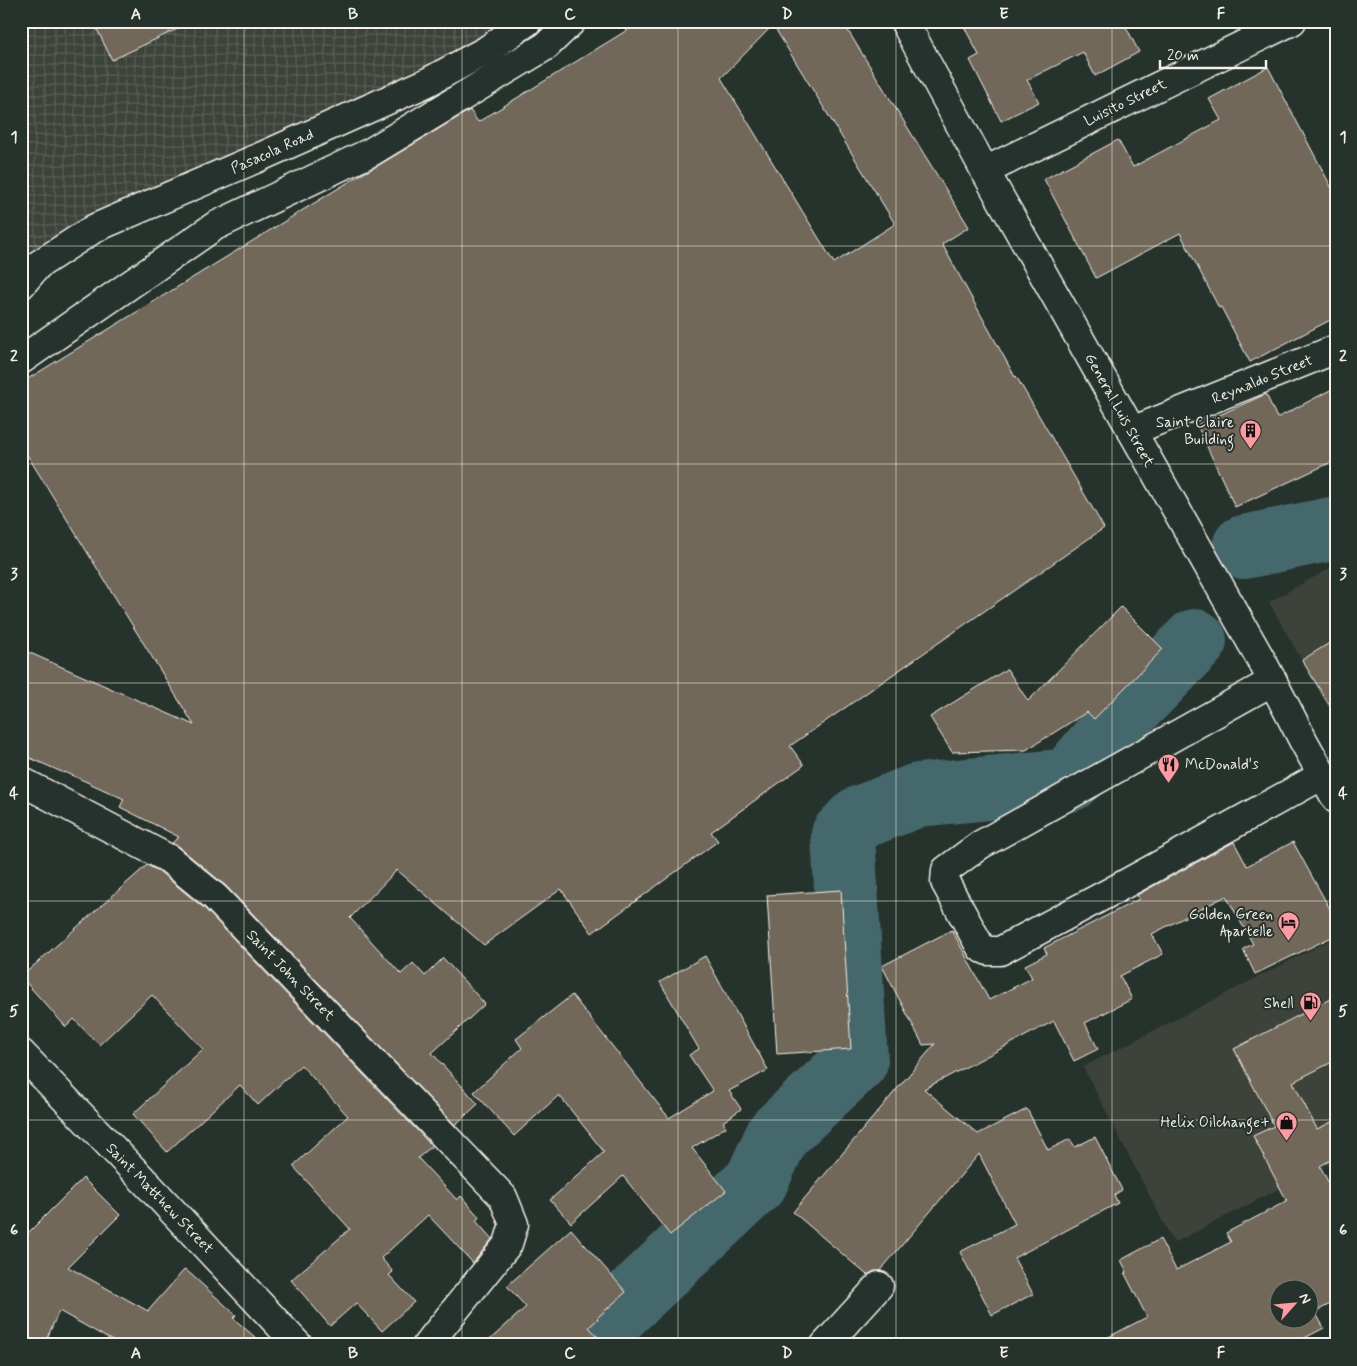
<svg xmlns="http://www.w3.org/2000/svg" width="1357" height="1366" font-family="Mynerve,sans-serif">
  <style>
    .built { fill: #3c433a }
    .industrial { fill: url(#industrial-grid) }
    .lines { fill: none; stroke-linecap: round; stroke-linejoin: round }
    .river { stroke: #45686c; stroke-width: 64 }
    .building { fill: #71675a; stroke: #f4f1e8; fill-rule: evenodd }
    .minor-casing { stroke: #f4f1e8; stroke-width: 31 }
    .major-casing { stroke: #f4f1e8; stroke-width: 31 }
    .minor { stroke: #26332d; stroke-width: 28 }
    .major { stroke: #26332d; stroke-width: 28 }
    .grid { fill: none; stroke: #f4f1e8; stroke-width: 1; stroke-opacity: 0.55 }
    .labels { text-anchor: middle; stroke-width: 4; stroke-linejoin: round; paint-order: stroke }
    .street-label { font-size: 15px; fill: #f4f1e8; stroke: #26332d }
    .poi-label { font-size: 15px; fill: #f4f1e8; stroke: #26332d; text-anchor: end }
    .neatline { fill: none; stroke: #f4f1e8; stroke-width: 2 }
    .grid-label { font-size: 16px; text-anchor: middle; font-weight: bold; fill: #f4f1e8 }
  </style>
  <defs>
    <pattern id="industrial-grid" width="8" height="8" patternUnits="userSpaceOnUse" patternTransform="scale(1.25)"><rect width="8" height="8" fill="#3c433a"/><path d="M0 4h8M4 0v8" fill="none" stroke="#595f56"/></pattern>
  </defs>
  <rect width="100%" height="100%" fill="#26332d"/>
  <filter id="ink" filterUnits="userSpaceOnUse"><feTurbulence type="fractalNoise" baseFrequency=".02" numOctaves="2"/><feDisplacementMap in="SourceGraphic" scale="10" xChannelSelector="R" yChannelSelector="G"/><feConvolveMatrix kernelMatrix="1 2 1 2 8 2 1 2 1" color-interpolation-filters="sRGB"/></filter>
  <g filter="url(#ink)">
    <g class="built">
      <polygon points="1336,565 1336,721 1269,602"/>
      <polygon points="1336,937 1336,1179 1327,1164 1174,1243 1083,1067"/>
    </g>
    <polygon class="industrial" points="21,21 511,21 458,59 21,279"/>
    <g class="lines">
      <g class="river">
        <polyline points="1244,547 1336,528"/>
        <polyline points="583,1345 756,1182 778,1134 856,1061 843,835 859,818 918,795 1069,780 1125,713 1195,641"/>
      </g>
    </g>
    <g class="building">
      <polygon points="93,21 194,21 112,60"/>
      <path d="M642 21H842L969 227 942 244 1015 377 1016 376 1104 528 790 746 804 765 711 832 718 841 592 933 561 889 484 945 397 870 350 918 401 974 413 963 425 976 443 958 485 1004 432 1053 478 1104 455 1125 226 886 179 847 172 843 179 837 120 807 124 799 65 772 64 773 21 754V649L194 725 21 445V383L360 175 379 165 470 110 478 122ZM773 25 895 224 834 263 721 78Z"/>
      <polygon points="961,21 1123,21 1139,52 1095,76 1083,52 1027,80 1039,102 1001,121 970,60 979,55"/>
      <polygon points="1268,67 1336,196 1336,317 1250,362 1221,307 1219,308 1180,233 1096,278 1044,179 1118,140 1133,167 1221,120 1209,99"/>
      <polygon points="1336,387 1336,460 1235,507 1197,425 1266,394 1277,418"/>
      <polygon points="1121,607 1163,649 1094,719 1087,712 1026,750 952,752 930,717 1007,669 1028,701"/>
      <polygon points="1336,639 1336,716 1302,660"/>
      <polygon points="1234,842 1247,866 1293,842 1336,920 1336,935 1255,974 1243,949 1253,944 1226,896 1152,934 1163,954 1120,976 1132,999 1085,1023 1098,1049 1074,1061 1054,1021 924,1089 978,1134 1027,1109 1048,1150 1070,1139 1075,1147 1095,1137 1122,1190 1114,1195 1118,1203 1014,1258 1033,1294 992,1315 960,1252 1015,1224 979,1154 880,1271 874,1271 867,1275 793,1212 935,1044 923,1045 882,966 952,930 989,1000 1032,978 1025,965 1047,954 1044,948 1139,899 1137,895"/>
      <polygon points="147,865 160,872 204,908 432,1146 418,1158 457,1200 461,1196 479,1217 476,1221 492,1239 473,1263 428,1215 381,1258 393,1272 389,1275 414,1302 382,1331 356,1303 330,1326 291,1280 350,1229 293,1166 348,1116 301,1065 258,1105 240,1085 167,1152 133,1114 203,1049 152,995 99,1045 74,1019 66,1027 21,977"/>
      <polygon points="841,890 851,1049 777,1054 767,895"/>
      <polygon points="705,956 768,1070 729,1091 741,1109 723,1122 726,1127 692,1148 726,1191 670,1235 623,1176 571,1223 550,1200 604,1152 559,1095 514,1136 474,1092 522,1048 516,1039 572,995 669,1118 713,1091 689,1055 699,1049 660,982"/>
      <path d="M1336 996V1060L1293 1082 1317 1129 1336 1120V1157L1320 1166 1336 1197V1301L1315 1312 1324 1328 1291 1345H1093L1147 1317 1125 1274 1127 1272 1121 1260 1160 1239 1176 1270 1231 1242 1226 1233 1287 1201 1253 1136 1274 1126 1234 1049ZM1280 1288H1310V1318H1280Z"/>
      <polygon points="83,1178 120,1215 68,1267 148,1311 185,1269 236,1315 233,1318 264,1345 120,1345 59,1311 44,1345 21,1335 21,1240"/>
      <polygon points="571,1229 626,1292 597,1318 598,1319 589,1327 605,1345 484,1345 526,1307 507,1286"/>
    </g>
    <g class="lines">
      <defs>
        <g id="minor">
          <polyline points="985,171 1292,21"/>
          <polyline points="21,285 38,265 95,228 260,157 426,83 487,50 528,21"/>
          <polyline points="21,360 215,226 371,152 546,46 572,21"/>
          <polyline points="1132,431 1336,349"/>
          <polyline points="1273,681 980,845 946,870 945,882 981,948 988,951 1000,951 1114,890 1323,775"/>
          <polyline points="21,781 169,859 215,897 503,1197 514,1224 508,1244 427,1345"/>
          <polyline points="21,1053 150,1187 298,1345"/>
          <polyline points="825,1345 879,1286"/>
        </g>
        <polyline id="major" points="904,21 985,171 1263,663 1304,742 1336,799"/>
      </defs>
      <use href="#minor" class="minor-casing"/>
      <use href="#major" class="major-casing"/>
      <use href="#minor" class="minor"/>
      <use href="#major" class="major"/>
    </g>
  </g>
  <path class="grid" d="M244 21V1345M462 21V1345M678 21V1345M896 21V1345M1112 21V1345M21 246H1336M21 464H1336M21 683H1336M21 901H1336M21 1120H1336"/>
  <defs>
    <symbol id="building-pin" viewBox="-11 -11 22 30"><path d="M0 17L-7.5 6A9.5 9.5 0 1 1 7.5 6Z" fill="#ff9aa2" stroke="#26332d"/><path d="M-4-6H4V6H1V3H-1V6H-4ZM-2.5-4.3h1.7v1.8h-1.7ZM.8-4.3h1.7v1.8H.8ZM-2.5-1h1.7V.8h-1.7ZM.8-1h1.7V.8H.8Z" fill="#111"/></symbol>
    <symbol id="restaurant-pin" viewBox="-11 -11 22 30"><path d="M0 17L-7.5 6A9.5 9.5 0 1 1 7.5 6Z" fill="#ff9aa2" stroke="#26332d"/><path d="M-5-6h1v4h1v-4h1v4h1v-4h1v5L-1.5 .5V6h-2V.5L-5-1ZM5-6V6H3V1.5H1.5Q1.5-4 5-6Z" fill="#111"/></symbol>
    <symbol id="hotel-pin" viewBox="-11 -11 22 30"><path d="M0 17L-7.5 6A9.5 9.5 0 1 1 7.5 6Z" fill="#ff9aa2" stroke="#26332d"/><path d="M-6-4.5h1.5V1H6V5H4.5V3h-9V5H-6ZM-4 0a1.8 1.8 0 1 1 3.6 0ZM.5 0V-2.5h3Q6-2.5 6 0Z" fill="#111"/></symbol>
    <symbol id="fuel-pin" viewBox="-11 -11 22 30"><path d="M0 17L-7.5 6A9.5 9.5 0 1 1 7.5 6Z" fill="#ff9aa2" stroke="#26332d"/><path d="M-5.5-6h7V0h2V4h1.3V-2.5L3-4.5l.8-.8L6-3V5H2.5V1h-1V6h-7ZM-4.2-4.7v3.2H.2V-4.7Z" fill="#111"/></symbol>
    <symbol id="shop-pin" viewBox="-11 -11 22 30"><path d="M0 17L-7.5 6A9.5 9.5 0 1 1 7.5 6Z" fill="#ff9aa2" stroke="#26332d"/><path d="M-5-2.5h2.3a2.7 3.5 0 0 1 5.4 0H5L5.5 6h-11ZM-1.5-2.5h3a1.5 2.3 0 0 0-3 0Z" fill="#111"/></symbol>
  </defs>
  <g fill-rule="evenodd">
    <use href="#building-pin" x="1238" y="418" width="25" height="34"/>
    <use href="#restaurant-pin" x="1156" y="752" width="25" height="34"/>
    <use href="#hotel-pin" x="1276" y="910" width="25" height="34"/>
    <use href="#fuel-pin" x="1298" y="990" width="25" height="34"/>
    <use href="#shop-pin" x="1274" y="1110" width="25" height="34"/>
  </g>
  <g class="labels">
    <g class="street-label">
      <text transform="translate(1125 102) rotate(-26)" y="5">Luisito Street</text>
      <text transform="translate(272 151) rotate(-24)" y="5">Pasacola Road</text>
      <text transform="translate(1262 379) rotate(-22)" y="5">Reynaldo Street</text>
      <text transform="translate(1120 410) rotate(61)" y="5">General Luis Street</text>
      <text transform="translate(291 975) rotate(46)" y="5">Saint John Street</text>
      <text transform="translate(160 1198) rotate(46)" y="5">Saint Matthew Street</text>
    </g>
    <g class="poi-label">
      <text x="1234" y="427">Saint Claire<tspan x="1234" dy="17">Building</tspan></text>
      <text x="1185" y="769" text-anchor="start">McDonald's</text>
      <text x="1273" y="919">Golden Green<tspan x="1273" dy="17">Apartelle</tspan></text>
      <text x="1294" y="1008">Shell</text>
      <text x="1270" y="1127">Helix Oilchange+</text>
    </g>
  </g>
  <rect width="1357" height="1366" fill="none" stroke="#26332d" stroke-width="55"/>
  <g transform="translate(1294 1304) rotate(63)"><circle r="24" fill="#26332d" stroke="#787f78"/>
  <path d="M0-4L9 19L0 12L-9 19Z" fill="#ff9aa2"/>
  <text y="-8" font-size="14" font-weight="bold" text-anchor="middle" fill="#f4f1e8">N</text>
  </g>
  <path d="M1160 60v8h106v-8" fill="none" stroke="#f4f1e8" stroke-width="2.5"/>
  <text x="1167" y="60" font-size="15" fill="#f4f1e8" stroke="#26332d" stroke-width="4" paint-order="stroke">20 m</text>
  <rect x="28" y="28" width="1302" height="1310" class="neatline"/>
  <g class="grid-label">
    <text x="136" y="19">A</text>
    <text x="353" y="19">B</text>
    <text x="570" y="19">C</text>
    <text x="787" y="19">D</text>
    <text x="1004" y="19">E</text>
    <text x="1221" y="19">F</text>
    <text x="14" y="142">1</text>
    <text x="1343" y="142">1</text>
    <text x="14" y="361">2</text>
    <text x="1343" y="361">2</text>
    <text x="14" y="579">3</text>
    <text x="1343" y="579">3</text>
    <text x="14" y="798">4</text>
    <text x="1343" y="798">4</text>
    <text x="14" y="1016">5</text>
    <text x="1343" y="1016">5</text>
    <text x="14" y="1235">6</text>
    <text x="1343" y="1235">6</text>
    <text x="136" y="1358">A</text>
    <text x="353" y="1358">B</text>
    <text x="570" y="1358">C</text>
    <text x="787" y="1358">D</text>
    <text x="1004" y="1358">E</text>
    <text x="1221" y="1358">F</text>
  </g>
</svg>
